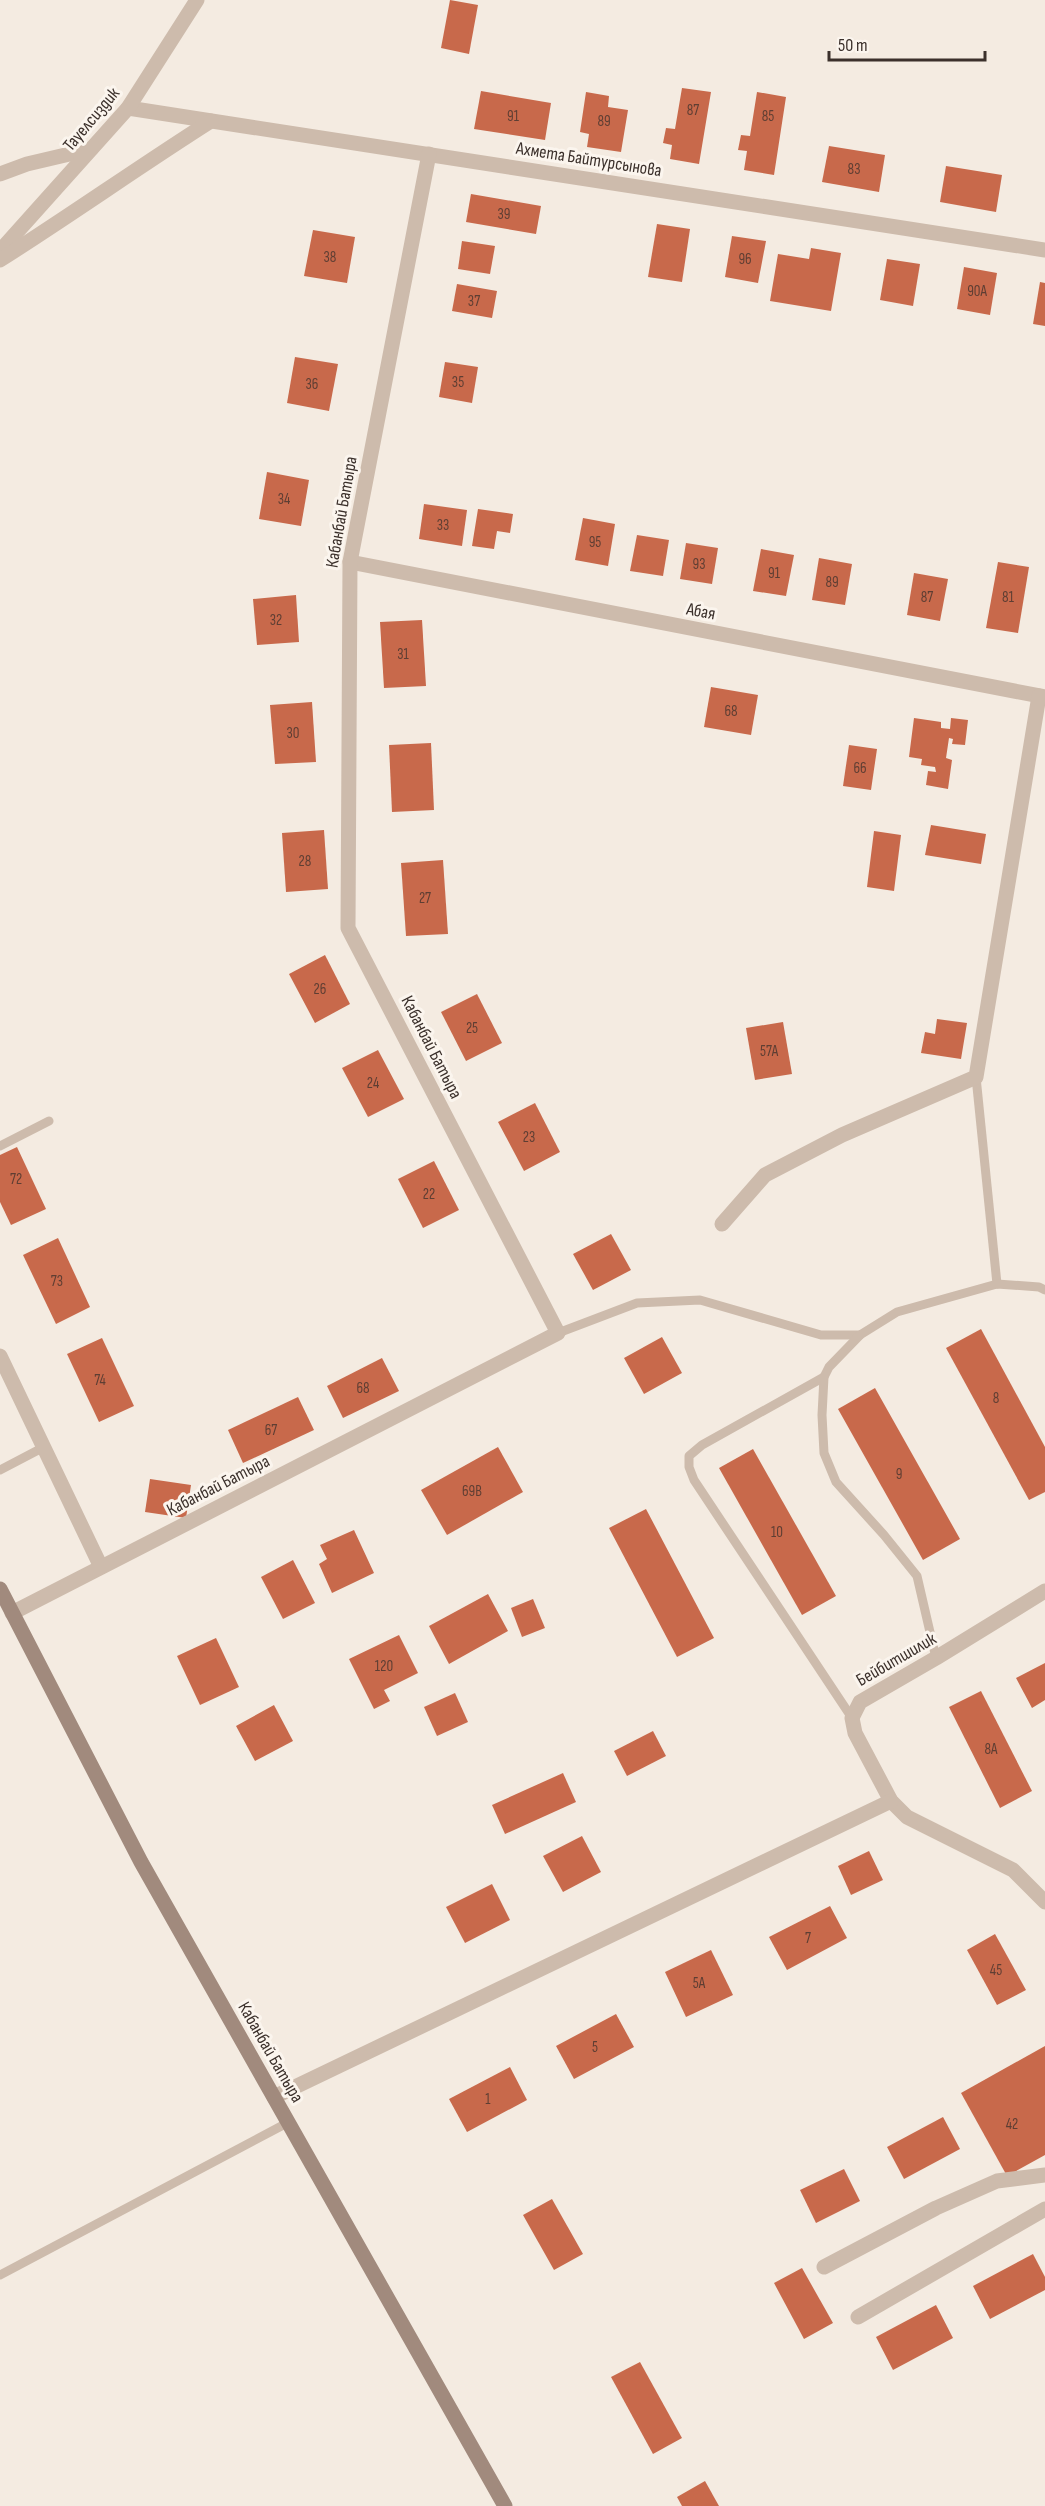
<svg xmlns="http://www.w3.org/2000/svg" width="1045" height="2506" font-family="'Sofia Sans Condensed',sans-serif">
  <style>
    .building { fill: #c8694b }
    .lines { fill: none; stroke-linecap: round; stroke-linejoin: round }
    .service { stroke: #cdbbac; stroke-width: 9 }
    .minor { stroke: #cdbbac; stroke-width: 15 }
    .secondary { stroke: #a18a7d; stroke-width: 15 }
    .labels { text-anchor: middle; stroke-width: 6; stroke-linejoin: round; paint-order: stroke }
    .number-label { font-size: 15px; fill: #5e3e33 }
    .street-label { font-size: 18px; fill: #3b302b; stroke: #fbf5ee }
  </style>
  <rect width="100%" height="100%" fill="#f4ebe1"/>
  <g class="building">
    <polygon points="450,0 478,5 469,54 441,48"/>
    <polygon points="682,88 711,92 699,164 670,159 672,145 663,143 666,128 675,129"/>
    <polygon points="481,91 551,103 545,140 474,129"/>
    <polygon points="586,92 609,96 608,107 628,110 621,152 587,147 589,134 580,132"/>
    <polygon points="757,92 786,97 774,175 744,170 747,151 738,150 741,135 750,136"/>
    <polygon points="829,146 885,155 879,192 822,182"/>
    <polygon points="946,166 1002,175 996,212 940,202"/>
    <polygon points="471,194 541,206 536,234 466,222"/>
    <polygon points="657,224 690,229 682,282 648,277"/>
    <polygon points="313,230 355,237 347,283 304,276"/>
    <polygon points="732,236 766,241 758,283 725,277"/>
    <polygon points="462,241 495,246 490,274 458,269"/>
    <polygon points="811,248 841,253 831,311 770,301 778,254 809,259"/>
    <polygon points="887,259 920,264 913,306 880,300"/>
    <polygon points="964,267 997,273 990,315 957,309"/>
    <polygon points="1040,282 1045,283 1045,326 1033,324"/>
    <polygon points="457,284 497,291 492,318 452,311"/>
    <polygon points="295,357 338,364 329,411 287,403"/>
    <polygon points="445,362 478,367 472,403 439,397"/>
    <polygon points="267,472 309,480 301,526 259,519"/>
    <polygon points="424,504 467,510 462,546 419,539"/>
    <polygon points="478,509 513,514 510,533 497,531 494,549 472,546"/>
    <polygon points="583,518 615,524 608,566 575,560"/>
    <polygon points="637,535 669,540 663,576 630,571"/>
    <polygon points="686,543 718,548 712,584 680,579"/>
    <polygon points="761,549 794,555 786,596 753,591"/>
    <polygon points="819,558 852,564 845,605 812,600"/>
    <polygon points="998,562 1029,567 1018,633 986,628"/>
    <polygon points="914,573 948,579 940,621 907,615"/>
    <polygon points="296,595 299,642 257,645 253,599"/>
    <polygon points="422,620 426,686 384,688 380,622"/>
    <polygon points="711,687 758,695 751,735 704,727"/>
    <polygon points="312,702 316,762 275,764 270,705"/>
    <polygon points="914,718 941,722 941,728 950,729 951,718 968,720 965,745 952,744 953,739 949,738 946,758 952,760 948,789 926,785 928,771 936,772 935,767 921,765 922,759 909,757"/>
    <polygon points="431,743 434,810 392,812 389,745"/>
    <polygon points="849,745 877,749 871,790 843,786"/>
    <polygon points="931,825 986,834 981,864 925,855"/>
    <polygon points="324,830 328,889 286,892 282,833"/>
    <polygon points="874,831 901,835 894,891 867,887"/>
    <polygon points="443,860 448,934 406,936 401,863"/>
    <polygon points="325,955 350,1004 315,1023 289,974"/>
    <polygon points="477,994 502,1043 466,1061 441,1012"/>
    <polygon points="937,1019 967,1023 961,1059 921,1053 925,1032 935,1034"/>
    <polygon points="783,1022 792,1074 755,1080 746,1028"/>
    <polygon points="378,1050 404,1099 368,1117 342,1068"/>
    <polygon points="535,1103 560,1152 524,1171 498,1122"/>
    <polygon points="17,1147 46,1209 11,1225 0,1202 0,1155"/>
    <polygon points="434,1161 459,1210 423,1228 398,1179"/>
    <polygon points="611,1234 631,1270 593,1290 573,1254"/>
    <polygon points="58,1238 90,1307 56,1324 23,1255"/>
    <polygon points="981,1329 1045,1447 1045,1492 1029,1500 946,1348"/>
    <polygon points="662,1337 682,1373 644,1394 624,1358"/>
    <polygon points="102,1338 134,1406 99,1422 67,1354"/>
    <polygon points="382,1358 399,1391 343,1418 327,1386"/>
    <polygon points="875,1388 960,1539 923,1560 838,1409"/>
    <polygon points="298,1397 314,1430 243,1463 228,1430"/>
    <polygon points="498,1447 523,1492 447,1535 421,1490"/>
    <polygon points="753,1449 836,1596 802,1615 719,1468"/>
    <polygon points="150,1479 191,1485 186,1518 145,1512"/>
    <polygon points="646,1509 714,1638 677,1657 609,1528"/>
    <polygon points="354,1530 374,1573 332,1593 319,1564 327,1559 320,1545"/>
    <polygon points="293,1560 315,1603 283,1619 261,1577"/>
    <polygon points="488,1594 508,1631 449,1664 429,1626"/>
    <polygon points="533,1599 545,1628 522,1637 511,1608"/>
    <polygon points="399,1635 418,1673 384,1690 390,1701 374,1709 349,1659"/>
    <polygon points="216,1638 239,1687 200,1705 177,1656"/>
    <polygon points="1045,1663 1045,1700 1032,1708 1016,1678"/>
    <polygon points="981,1691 1032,1791 1000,1808 949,1707"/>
    <polygon points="455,1693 468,1722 437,1736 424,1707"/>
    <polygon points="274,1705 293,1741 255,1761 236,1726"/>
    <polygon points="653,1731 666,1756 627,1776 614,1751"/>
    <polygon points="563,1773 576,1802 505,1834 492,1805"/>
    <polygon points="582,1836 601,1872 563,1892 543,1856"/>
    <polygon points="869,1851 883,1880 851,1895 838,1866"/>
    <polygon points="492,1884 510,1920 465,1943 446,1907"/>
    <polygon points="830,1906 847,1938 787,1970 769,1937"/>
    <polygon points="995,1934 1026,1990 997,2005 967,1950"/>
    <polygon points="711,1950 733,1995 686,2017 665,1972"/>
    <polygon points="616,2014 634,2047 574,2079 556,2046"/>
    <polygon points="1045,2046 1045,2155 1007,2176 961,2093"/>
    <polygon points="510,2067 527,2100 467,2132 449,2099"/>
    <polygon points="943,2117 960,2149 904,2179 887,2147"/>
    <polygon points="844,2169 860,2201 816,2223 800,2190"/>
    <polygon points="552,2199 583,2254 554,2270 523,2215"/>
    <polygon points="1033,2254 1045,2277 1045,2290 990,2319 973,2286"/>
    <polygon points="802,2268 833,2323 804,2339 774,2283"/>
    <polygon points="936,2305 953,2338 893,2370 876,2337"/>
    <polygon points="640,2362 682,2438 653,2454 611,2377"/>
    <polygon points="705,2481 719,2506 682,2506 677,2497"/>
  </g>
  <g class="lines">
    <g class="service">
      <polyline points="976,1077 997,1284"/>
      <polyline points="0,1146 49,1121"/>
      <polyline points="558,1333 637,1303 700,1300 821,1335 860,1335"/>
      <polyline points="824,1377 702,1445 689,1456 689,1467 694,1480 852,1718"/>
      <polyline points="0,1470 44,1447"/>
      <polyline points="936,1658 917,1576 884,1535 836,1482 824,1453 822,1415 824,1377 829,1367 860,1335 897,1312 997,1284 1039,1287 1045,1290"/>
      <polyline points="0,2275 289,2122"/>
    </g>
    <g class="minor">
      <polyline points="128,108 1045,250"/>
      <polyline points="0,174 27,164 91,149"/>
      <polyline points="0,251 128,108 197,0"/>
      <path d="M0 260C71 215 140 166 211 121"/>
      <polyline points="350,562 1045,697"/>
      <polyline points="722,1224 765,1175 842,1135 976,1077 1039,696"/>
      <polyline points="0,1356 101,1567"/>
      <polyline points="1045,1591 936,1658 860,1702 852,1718 855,1733 891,1801 907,1817 1013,1870 1045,1902"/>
      <polyline points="12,1613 558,1333 348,928 350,562 429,154"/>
      <polyline points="274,2097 891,1801"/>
      <polyline points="824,2267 936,2208 997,2181 1045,2175"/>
      <polyline points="858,2317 1045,2209"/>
    </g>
    <polyline class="secondary" points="0,1589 141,1862 505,2506"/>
  </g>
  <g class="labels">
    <g class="number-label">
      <text x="693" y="115">87</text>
      <text x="513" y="121">91</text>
      <text x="768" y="121">85</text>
      <text x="604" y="126">89</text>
      <text x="854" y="174">83</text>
      <text x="504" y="219">39</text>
      <text x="330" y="262">38</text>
      <text x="745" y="264">96</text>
      <text x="977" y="296">90А</text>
      <text x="474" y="306">37</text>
      <text x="458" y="387">35</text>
      <text x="312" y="389">36</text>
      <text x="284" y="504">34</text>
      <text x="443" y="530">33</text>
      <text x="595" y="547">95</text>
      <text x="699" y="569">93</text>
      <text x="774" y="578">91</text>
      <text x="832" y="587">89</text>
      <text x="927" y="602">87</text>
      <text x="1008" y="602">81</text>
      <text x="276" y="625">32</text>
      <text x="403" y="659">31</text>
      <text x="731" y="716">68</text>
      <text x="293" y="738">30</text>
      <text x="860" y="773">66</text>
      <text x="305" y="866">28</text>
      <text x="425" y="903">27</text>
      <text x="320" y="994">26</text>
      <text x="472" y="1033">25</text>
      <text x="769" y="1056">57А</text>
      <text x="373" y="1088">24</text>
      <text x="529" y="1142">23</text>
      <text x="16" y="1184">72</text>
      <text x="429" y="1199">22</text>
      <text x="57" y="1286">73</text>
      <text x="100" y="1385">74</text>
      <text x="363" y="1393">68</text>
      <text x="996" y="1403">8</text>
      <text x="271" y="1435">67</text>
      <text x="899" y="1479">9</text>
      <text x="472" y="1496">69В</text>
      <text x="777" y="1537">10</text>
      <text x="384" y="1671">120</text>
      <text x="991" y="1754">8А</text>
      <text x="808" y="1943">7</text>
      <text x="996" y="1975">45</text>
      <text x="699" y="1988">5А</text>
      <text x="595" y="2052">5</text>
      <text x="488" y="2104">1</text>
      <text x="1012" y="2129">42</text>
    </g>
    <g class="street-label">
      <text transform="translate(91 119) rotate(-50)" y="6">Тауелсиздик</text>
      <text transform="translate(589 159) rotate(9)" y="6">Ахмета Байтурсынова</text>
      <text transform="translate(341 512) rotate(-80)" y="6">Кабанбай Батыра</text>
      <text transform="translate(701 611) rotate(11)" y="6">Абая</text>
      <text transform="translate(432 1047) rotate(63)" y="6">Кабанбай Батыра</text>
      <text transform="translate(218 1485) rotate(-27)" y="6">Кабанбай Батыра</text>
      <text transform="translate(896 1659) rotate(-30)" y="6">Бейбитшилик</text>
      <text transform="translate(271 2052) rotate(60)" y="6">Кабанбай Батыра</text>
    </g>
  </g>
  <path d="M829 51v9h156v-9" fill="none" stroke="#3b302b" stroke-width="3"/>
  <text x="838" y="51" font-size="18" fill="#3b302b" stroke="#fbf5ee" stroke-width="4.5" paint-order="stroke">50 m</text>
</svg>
